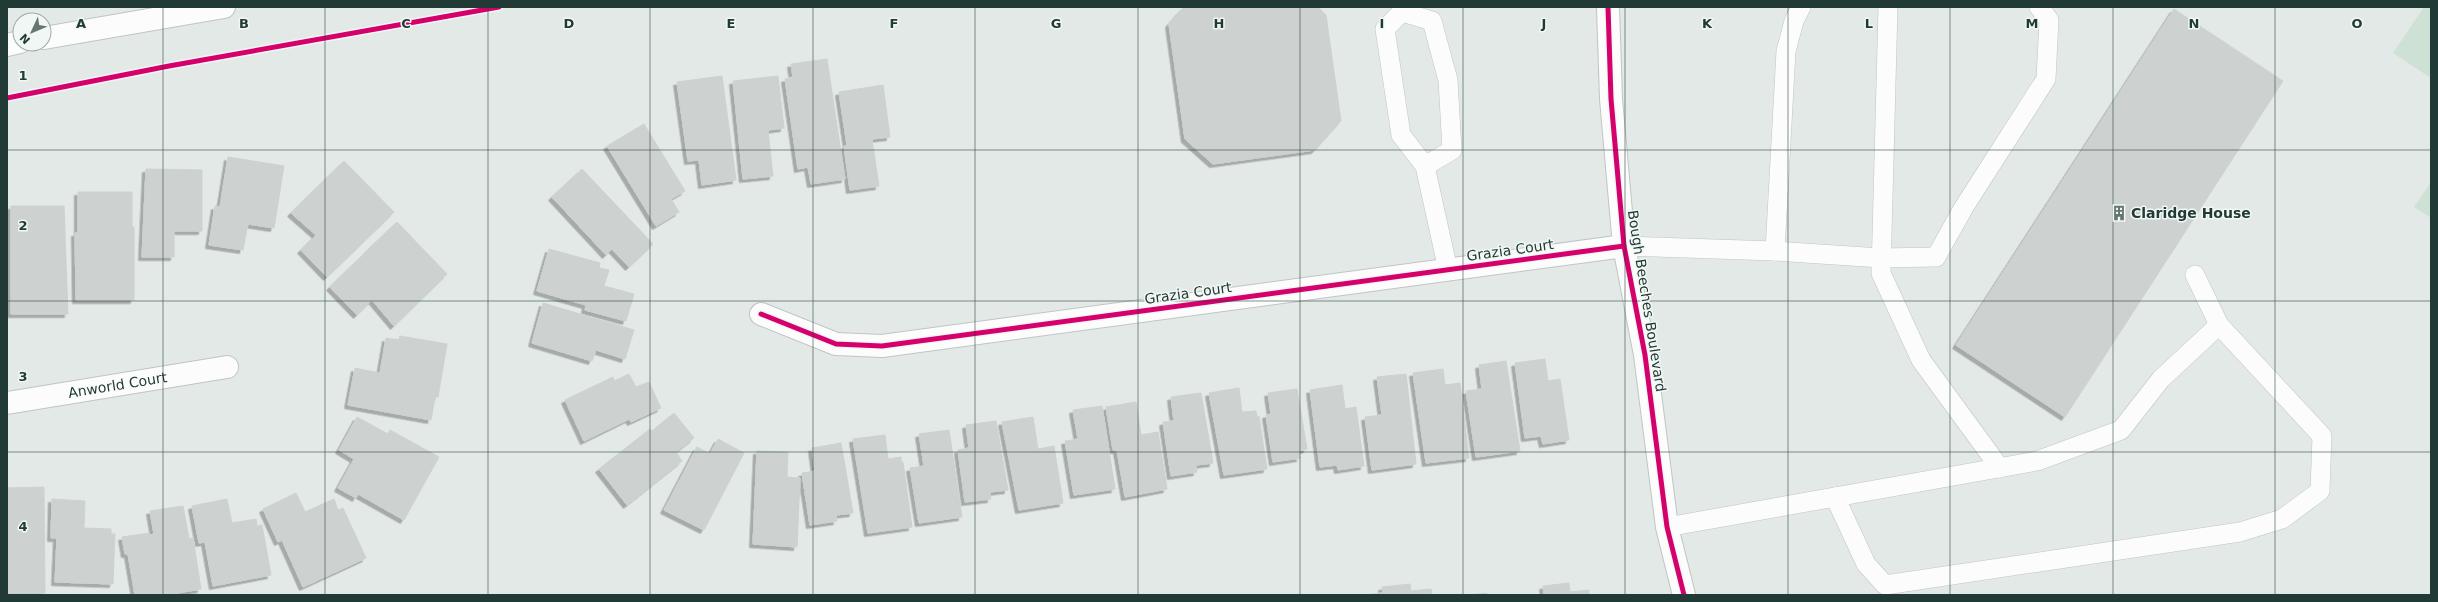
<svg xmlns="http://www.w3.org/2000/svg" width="2438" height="602" font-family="'DejaVu Sans',sans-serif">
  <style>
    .green { fill: #cde1d4 }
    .building { fill: #cdd2d0; stroke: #ccd2cf; filter: url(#shadow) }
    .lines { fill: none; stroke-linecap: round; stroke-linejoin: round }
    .service-casing { stroke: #c0c5c3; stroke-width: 20 }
    .minor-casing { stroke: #c0c5c3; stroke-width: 24 }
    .tertiary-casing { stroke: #c0c5c3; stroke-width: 24 }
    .service { stroke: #fbfcfb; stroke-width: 19 }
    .minor { stroke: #fbfcfb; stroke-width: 22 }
    .tertiary { stroke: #fbfcfb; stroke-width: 22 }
    .cycleway-casing { stroke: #f1f7f5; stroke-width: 8 }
    .cycleway { stroke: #d6006c; stroke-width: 5 }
    .grid { fill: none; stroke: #223a35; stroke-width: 1; stroke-opacity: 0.55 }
    .labels { text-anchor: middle; stroke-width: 3; stroke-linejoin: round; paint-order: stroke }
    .poi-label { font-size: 14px; font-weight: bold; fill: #223a35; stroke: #f1f7f5; text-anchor: start }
    .street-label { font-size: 14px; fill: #223a35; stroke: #f1f7f5 }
    .grid-label { font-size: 13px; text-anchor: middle; font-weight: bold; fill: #223a35; stroke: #f1f7f5; stroke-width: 3; stroke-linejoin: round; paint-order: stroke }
  </style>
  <defs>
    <filter id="shadow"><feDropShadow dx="-3.5" dy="3.5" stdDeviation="0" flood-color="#0004"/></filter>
  </defs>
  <rect width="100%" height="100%" fill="#e3e9e6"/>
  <g class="green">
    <polygon points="2424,7 2431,7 2431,78 2393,53"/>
    <polygon points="2431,182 2431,218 2414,207"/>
  </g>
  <g class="building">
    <polygon points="1184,7 1318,7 1326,15 1341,121 1315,150 1213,164 1185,139 1169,24"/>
    <polygon points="2174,9 2283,81 2065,417 1956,345"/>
    <polygon points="827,59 845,179 811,184 808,167 798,169 785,79 793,77 791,64"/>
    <polygon points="722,76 736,180 702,185 699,160 688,161 677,82"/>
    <polygon points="778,76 784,128 768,130 773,176 743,179 733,81"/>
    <polygon points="883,85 890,137 872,139 879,186 850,190 844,146 847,145 839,92"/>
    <polygon points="644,124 685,191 671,199 679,212 656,226 607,146"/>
    <polygon points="228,157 284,166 274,228 248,224 243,250 209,245 215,206 220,207"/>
    <polygon points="344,161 394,212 327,277 301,250 316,235 291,213"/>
    <polygon points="146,169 202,170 202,231 174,231 174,257 142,257"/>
    <polygon points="582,169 653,244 629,267 612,249 606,255 552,197"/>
    <polygon points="78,192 132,192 132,227 134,227 134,300 76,300 75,233 78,233"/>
    <polygon points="11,206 64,206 68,314 11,314"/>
    <polygon points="397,222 447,274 394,326 372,300 357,315 330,287"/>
    <polygon points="549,249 600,263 599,268 609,270 604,286 634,294 626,321 585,310 586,305 537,291"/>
    <polygon points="543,303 634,330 625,359 596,350 592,361 532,343"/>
    <polygon points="400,336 447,344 438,397 435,397 431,420 348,405 355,368 380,373 386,338 399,340"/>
    <polygon points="1545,359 1548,381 1560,379 1569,440 1543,444 1541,436 1525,438 1515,363"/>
    <polygon points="1506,361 1520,451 1476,457 1466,391 1482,389 1479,365"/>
    <polygon points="1443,369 1445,385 1460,383 1469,458 1426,463 1413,373"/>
    <polygon points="629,374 636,387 649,382 661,408 631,422 629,419 584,441 565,400 613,377 614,381"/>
    <polygon points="1406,374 1416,464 1372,470 1365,417 1382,415 1377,377"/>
    <polygon points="1342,385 1345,409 1356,407 1364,466 1338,470 1337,465 1320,467 1310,390"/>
    <polygon points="1239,388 1242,412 1256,411 1257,417 1259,416 1267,469 1224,475 1209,393"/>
    <polygon points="1297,389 1307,449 1299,451 1300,458 1273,462 1266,415 1271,414 1268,393"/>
    <polygon points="1201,393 1213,463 1196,465 1197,472 1171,476 1163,422 1174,421 1171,397"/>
    <polygon points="1136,402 1141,435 1158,432 1167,489 1125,497 1117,450 1113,450 1106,407"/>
    <polygon points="1102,406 1115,489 1074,495 1065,441 1078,439 1073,410"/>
    <polygon points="674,413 694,438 676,452 682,461 627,505 599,469 650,429 652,431"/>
    <polygon points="357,417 388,434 390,430 439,457 404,520 358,494 356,498 338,488 354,459 339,450"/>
    <polygon points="1033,417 1038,449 1054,446 1063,503 1019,510 1002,422"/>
    <polygon points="996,421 1008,490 990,492 991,499 965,502 958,450 969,448 966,425"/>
    <polygon points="949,430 962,517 919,523 910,468 924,466 919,434"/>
    <polygon points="885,435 888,459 901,457 901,462 903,462 912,527 868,533 853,439"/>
    <polygon points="718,439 744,453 704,530 664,510 697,447 710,454"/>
    <polygon points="841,443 853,513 836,515 837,521 810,525 802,473 815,471 812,448"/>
    <polygon points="757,451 788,452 787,477 800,478 797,547 753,544"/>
    <polygon points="44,487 45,593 7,593 7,488"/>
    <polygon points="296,493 305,512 334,499 338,510 343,508 366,558 303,587 282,540 278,542 263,509"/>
    <polygon points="52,499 85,501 84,528 111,529 111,534 115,534 113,584 55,582 57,538 51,538"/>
    <polygon points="227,499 232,523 256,519 257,526 262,525 271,575 213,586 205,542 199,543 192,506"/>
    <polygon points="183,506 189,539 193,538 201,589 166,595 135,595 128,554 125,554 122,537 149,533 149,535 154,534 150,511"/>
    <polygon points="1569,583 1570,592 1589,590 1589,595 1544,595 1543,586"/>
    <polygon points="1410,584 1411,591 1431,589 1432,595 1365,595 1383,593 1382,587"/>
    <polygon points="1487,593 1487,595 1470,595"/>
  </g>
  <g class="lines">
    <defs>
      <g id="service">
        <polyline points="1888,7 1881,273 1921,360 2000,468"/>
        <polyline points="1425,166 1452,150 1448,80 1432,21 1402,12 1385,29 1401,135 1425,166 1448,270"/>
        <polyline points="1624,246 1775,251 1881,258 1936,257 1964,207 2046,79 2049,20 2039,7"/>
        <polyline points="1775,251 1786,51 1794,21 1801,7"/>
        <polyline points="1835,497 1866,564 1885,585 2240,532 2282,519 2320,491 2322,436 2219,325 2195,275"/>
        <polyline points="1667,527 2037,461 2121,430 2161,379 2219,325"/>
      </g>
      <g id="minor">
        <polyline points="1608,7 1611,99 1624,246 1645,355 1667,527 1684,595"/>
        <polyline points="761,314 836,344 882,346 1624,246"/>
        <path id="s1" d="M7 403 227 367"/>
      </g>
      <g id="tertiary">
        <polyline points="44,38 224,7"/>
        <polyline points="7,45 20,42"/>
      </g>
    </defs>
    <use href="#service" class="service-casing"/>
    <use href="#minor" class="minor-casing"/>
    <use href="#tertiary" class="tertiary-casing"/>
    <use href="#service" class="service"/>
    <use href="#minor" class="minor"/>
    <use href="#tertiary" class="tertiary"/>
    <defs>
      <g id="cycleway">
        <polyline points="1608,7 1611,99 1624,246 1645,355 1667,527 1684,595"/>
        <polyline points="7,98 169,66 499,7"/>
        <polyline points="761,314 836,344 882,346 1624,246"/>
      </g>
    </defs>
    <use href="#cycleway" class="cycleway-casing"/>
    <use href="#cycleway" class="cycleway"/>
  </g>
  <path class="grid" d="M163 7V595M325 7V595M488 7V595M650 7V595M813 7V595M975 7V595M1138 7V595M1300 7V595M1463 7V595M1625 7V595M1788 7V595M1950 7V595M2113 7V595M2275 7V595M7 150H2431M7 301H2431M7 452H2431"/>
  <defs>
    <symbol id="building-bare" viewBox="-9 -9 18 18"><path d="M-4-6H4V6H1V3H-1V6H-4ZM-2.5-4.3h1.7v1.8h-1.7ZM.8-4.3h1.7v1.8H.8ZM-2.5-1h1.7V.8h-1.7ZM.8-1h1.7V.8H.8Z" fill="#667773" stroke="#f1f7f5" stroke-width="2.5" paint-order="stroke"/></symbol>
  </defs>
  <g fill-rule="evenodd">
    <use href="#building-bare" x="2108" y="202" width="22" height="22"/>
  </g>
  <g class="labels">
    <g class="poi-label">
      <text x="2131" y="218">Claridge House</text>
    </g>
    <g class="street-label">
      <text transform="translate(1510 250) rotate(-8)" y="5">Grazia Court</text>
      <text transform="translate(1188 293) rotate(-8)" y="5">Grazia Court</text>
      <text transform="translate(1647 301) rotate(81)" y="5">Bough Beeches Boulevard</text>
      <text dy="5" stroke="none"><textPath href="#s1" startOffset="112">Anworld Court</textPath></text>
    </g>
  </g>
  <g class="grid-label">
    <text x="81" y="28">A</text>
    <text x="244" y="28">B</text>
    <text x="406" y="28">C</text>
    <text x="569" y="28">D</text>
    <text x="731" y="28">E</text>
    <text x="894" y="28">F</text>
    <text x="1056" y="28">G</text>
    <text x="1219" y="28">H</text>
    <text x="1382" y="28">I</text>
    <text x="1544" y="28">J</text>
    <text x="1707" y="28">K</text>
    <text x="1869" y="28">L</text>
    <text x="2032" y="28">M</text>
    <text x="2194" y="28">N</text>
    <text x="2357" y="28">O</text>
    <text x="23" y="80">1</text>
    <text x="23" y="230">2</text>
    <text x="23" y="381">3</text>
    <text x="23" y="531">4</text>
  </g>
  <rect width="2438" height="602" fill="none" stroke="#223a35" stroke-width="16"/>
  <g transform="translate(32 32) rotate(226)"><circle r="19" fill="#f1f7f5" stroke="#9eaba8"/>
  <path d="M0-3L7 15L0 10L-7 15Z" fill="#667773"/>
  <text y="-6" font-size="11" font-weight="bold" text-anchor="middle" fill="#223a35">N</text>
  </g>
</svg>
